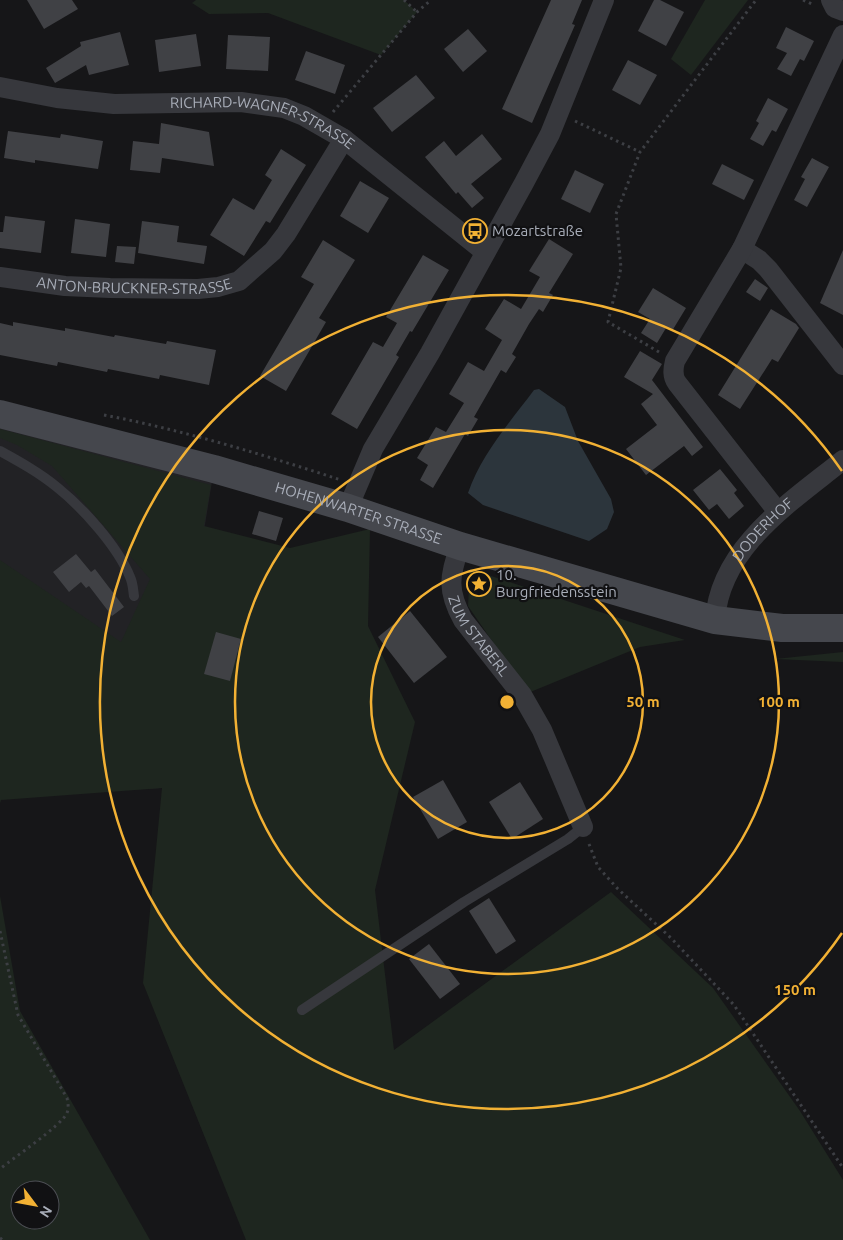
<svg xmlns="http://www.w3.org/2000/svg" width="843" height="1240" font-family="Ubuntu,sans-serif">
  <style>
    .built { fill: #222225 }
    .green { fill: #1e261f; fill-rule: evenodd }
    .water { fill: #2c353c }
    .building { fill: #404145 }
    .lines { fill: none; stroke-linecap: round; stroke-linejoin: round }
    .path { stroke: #3d3f44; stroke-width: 3; stroke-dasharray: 2.5 4; stroke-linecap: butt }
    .lane { stroke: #37383d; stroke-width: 10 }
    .street { stroke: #37383d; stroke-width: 20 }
    .secondary { stroke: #45474d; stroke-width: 28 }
    .ring { fill: none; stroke: #f2b134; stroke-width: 2.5 }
    .labels { text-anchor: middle; stroke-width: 4.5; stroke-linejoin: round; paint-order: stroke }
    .street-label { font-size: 15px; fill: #a8adb8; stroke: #111113 }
    .poi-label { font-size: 15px; fill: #a8adb8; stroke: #111113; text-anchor: start }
    .centre { fill: #f2b134; stroke: #111113; stroke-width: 2.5 }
    .ring-label { font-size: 15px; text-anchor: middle; font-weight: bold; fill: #f2b134; stroke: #111113; stroke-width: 4.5; stroke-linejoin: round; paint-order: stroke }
  </style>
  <rect width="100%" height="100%" fill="#161618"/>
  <polygon class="built" points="0,414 214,469 162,788 0,797"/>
  <g class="green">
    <polygon points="196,0 404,0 417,12 381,55 268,13 209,14 192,3"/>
    <polygon points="705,0 748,0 691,75 671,59"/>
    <polygon points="0,429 211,485 204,526 290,548 370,529 368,626 415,722 375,890 394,1050 611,892 713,988 800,1111 843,1180 843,1240 246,1240 143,983 162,788 1,800 0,803 0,560 121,642 150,579 52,466 17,445 0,438"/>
    <polygon points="470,569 685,640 640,647 528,693 468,606"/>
    <polygon points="843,652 843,662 775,659"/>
    <path d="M0 896 20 1011 150 1240H0ZM20 1190H50V1220H20Z"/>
  </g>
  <path class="water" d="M539 389 565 407 578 441 611 499 614 512 607 529 589 541 483 505 468 493C481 455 510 422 534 390Z"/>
  <g class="building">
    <polygon points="27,0 72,0 78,9 44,29"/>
    <polygon points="551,0 582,0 572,24 575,25 532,123 502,109"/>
    <polygon points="654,0 660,0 684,12 666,46 638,31"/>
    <polygon points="786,27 814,41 804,61 800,59 791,76 777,69 787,53 776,48"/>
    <polygon points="468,29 487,51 463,72 444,49"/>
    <polygon points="120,32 129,65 89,75 86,65 55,83 46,68 81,46 80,42"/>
    <polygon points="196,34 201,66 159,72 155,40"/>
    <polygon points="228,35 270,37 268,71 226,69"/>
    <polygon points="306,51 345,65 335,94 295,80"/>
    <polygon points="628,60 657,75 640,105 612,90"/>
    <polygon points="416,75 435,98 392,132 373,108"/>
    <polygon points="768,98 788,109 776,132 772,130 763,146 750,139 759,123 756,121"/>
    <polygon points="161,123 209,132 214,166 162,158 160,173 130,170 133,141 159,144"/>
    <polygon points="8,131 60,138 61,134 103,141 98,169 35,160 35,163 4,158"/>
    <polygon points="482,134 502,159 471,184 484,198 472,208 458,192 456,194 425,157 444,141 456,156"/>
    <polygon points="281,149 306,165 270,223 266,221 244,256 210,235 233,198 254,210 272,180 265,175"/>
    <polygon points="812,158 829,167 807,207 794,200 805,179 801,177"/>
    <polygon points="722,164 754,180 744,200 712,184"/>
    <polygon points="575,170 604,184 590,213 561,199"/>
    <polygon points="360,181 389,198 368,233 340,216"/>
    <polygon points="5,216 45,221 41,253 0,248 0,232 3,232"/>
    <polygon points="75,219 110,224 106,257 71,253"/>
    <polygon points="142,221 179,226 177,242 207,246 204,264 138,253"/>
    <polygon points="549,239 573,254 549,293 553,295 543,312 539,309 529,324 512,354 516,357 506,373 501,370 474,417 478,419 468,436 465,434 433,488 420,480 428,465 417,458 436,427 446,432 464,403 449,394 468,362 484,371 502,340 485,329 504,299 521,309 540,277 529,271"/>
    <polygon points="323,240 355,260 319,318 326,322 286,391 260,376 314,284 301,277"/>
    <polygon points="117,246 136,247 134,264 115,262"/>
    <polygon points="843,250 843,315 820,303"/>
    <polygon points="423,255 449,270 412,332 410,331 396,355 399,357 357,429 331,414 373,342 383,347 397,323 386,317"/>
    <polygon points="755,279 768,288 760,301 746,292"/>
    <polygon points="653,288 686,308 672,331 666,328 657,343 641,333 650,319 638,312"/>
    <polygon points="771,309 796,324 799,328 778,362 772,359 740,409 718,395"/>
    <polygon points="13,322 65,331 65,328 114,337 115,335 166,344 167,341 216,350 209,385 160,375 159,379 108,369 107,372 58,362 57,366 0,355 0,323 13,326"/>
    <polygon points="640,351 662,364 652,380 703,447 692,456 684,446 646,475 626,449 657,425 641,404 653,394 624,377"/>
    <polygon points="720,469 737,490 734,493 744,506 729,519 717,504 709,510 693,490"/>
    <polygon points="259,511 283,518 276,541 252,534"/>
    <polygon points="76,554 91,572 95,569 124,607 112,616 89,586 86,588 81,582 69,592 53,572"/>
    <polygon points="410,611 447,657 414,683 378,637"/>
    <polygon points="216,632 241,639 230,681 204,674"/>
    <polygon points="443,780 467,822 438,839 413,797"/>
    <polygon points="520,782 543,819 512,839 489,802"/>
    <polygon points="489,898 516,941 496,954 469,911"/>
    <polygon points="429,944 460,984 440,999 409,959"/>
  </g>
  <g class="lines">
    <g class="path">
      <polyline points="404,0 417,12"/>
      <polyline points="803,0 814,5"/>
      <polyline points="333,112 417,12 431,0"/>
      <polyline points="575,121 640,152"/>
      <polyline points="659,352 608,322 621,268 616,214 640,152 756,0"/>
      <path d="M104 415C183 430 264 455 341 480"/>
      <polyline points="589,844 598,867 618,889 672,939 734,1005 843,1168"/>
      <path d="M0 931 18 1015 67 1098C68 1103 69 1108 67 1113 61 1126 13 1158 0 1169"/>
      <polyline points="0,1238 3,1240"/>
    </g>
    <g class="lane">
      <path d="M0 451C20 462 40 473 58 488 83 508 118 547 130 577 133 583 133 590 134 596"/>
      <polyline points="302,1010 464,902 568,839 583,827"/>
    </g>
    <g class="street">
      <polyline points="831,0 835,8 843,11"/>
      <path id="s1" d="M0 87 57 98 114 104 241 102 284 108 304 116 344 139 485 252"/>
      <polyline points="742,249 759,260 768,269 843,365"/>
      <path id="s2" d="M0 277 65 286 110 288 198 289 218 287 239 281 273 251 286 234 344 139"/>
      <polyline points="348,508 373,449 430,353 524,183 550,134 604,0"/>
      <path d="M778 512 677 383C672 376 673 369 675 361L742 249 843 35"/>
      <path id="s3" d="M460 546C449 576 447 591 463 620L522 695 542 730 583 827"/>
      <path id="s4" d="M715 620C720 547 791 502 843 460"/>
    </g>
    <path class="secondary" id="s5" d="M0 414 214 469 348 508 460 546 715 620 782 628H843"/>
  </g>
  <g class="ring">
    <circle cx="507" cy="702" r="136"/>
    <circle cx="507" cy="702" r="272"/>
    <path d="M842 933A407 407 0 1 1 842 471"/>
  </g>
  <defs>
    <symbol id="bus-ring" viewBox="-11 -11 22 22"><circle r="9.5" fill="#111113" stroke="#f2b134" stroke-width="1.5"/><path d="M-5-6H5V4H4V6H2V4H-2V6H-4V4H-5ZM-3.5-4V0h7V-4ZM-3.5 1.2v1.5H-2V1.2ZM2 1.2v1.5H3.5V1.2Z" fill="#f2b134"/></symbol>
    <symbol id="sight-ring" viewBox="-11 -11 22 22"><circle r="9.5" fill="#111113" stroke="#f2b134" stroke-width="1.5"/><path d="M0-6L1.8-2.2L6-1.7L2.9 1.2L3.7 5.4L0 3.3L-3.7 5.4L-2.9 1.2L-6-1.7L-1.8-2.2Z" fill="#f2b134"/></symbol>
  </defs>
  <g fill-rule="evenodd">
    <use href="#bus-ring" x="461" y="217" width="28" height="28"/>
    <use href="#sight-ring" x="465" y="570" width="28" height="28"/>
  </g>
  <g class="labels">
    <g class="street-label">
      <text dy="5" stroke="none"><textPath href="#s1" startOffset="268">RICHARD-WAGNER-STRASSE</textPath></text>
      <text dy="5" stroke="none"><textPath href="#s2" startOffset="135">ANTON-BRUCKNER-STRASSE</textPath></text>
      <text dy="5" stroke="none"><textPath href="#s5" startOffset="372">HOHENWARTER STRASSE</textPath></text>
      <text dy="5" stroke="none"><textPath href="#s4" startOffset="105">DODERHOF</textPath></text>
      <text dy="5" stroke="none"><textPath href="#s3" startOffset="99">ZUM STABERL</textPath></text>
    </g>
    <g class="poi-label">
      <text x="492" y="236">Mozartstraße</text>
      <text x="496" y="580">10.<tspan x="496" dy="17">Burgfriedensstein</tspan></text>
    </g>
  </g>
  <circle cx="507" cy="702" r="8" class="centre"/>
  <g class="ring-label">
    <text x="643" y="707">50 m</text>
    <text x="779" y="707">100 m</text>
    <text x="795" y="995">150 m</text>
  </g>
  <g transform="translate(35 1205) rotate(122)"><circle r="24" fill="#111113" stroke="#4d4f55"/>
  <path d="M0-4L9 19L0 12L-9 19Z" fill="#f2b134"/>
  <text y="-8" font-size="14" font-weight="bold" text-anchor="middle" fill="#a8adb8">N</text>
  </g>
</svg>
